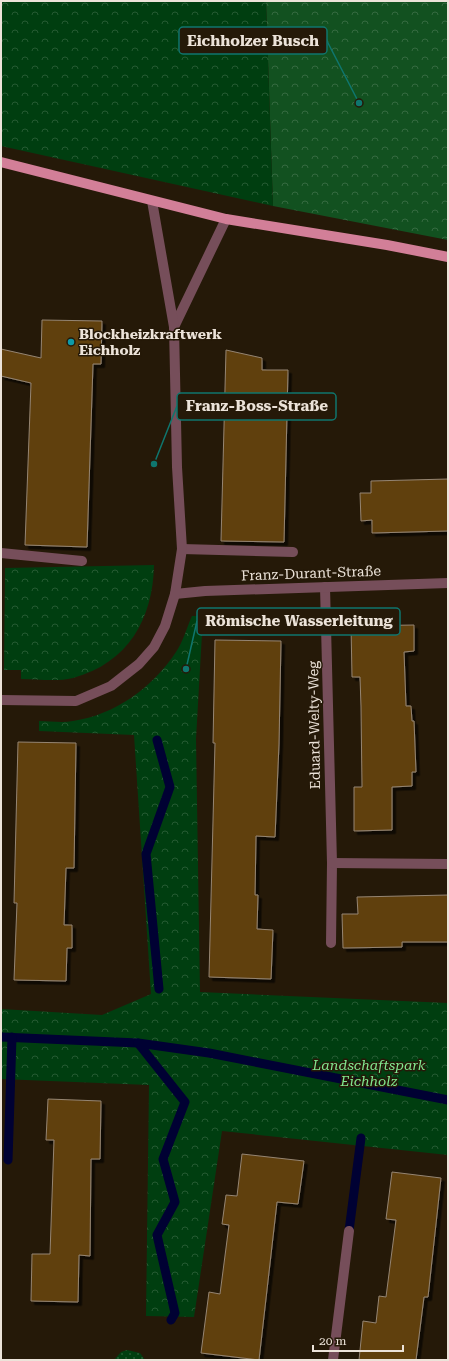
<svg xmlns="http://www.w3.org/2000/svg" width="449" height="1361" font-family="'Roboto Serif',serif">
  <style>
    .forest { fill: url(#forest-crowns) }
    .park { fill: url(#park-crowns) }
    .garden { fill: url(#garden-dots) }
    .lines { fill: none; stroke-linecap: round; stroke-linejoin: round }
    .stream { stroke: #000133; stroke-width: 9 }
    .building { fill: #604010; stroke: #958572; filter: url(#shadow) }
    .minor { stroke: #764e5a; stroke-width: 10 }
    .major { stroke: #d27f98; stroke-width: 10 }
    .culture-dot { fill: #0f9aa8; stroke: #251908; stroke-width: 1.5 }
    .labels { text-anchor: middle; stroke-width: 3; stroke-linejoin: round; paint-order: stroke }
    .poi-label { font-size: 14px; font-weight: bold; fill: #ece3d9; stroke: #251908; text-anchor: start }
    .street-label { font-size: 14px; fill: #ece3d9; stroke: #251908 }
    .park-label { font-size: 14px; font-style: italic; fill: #81e78f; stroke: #251908 }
    .leader { fill: none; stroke: #0f766e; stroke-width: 1.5 }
    .callout-dot { fill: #0f766e; stroke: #251908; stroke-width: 1.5 }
    .callout { fill: #251908; stroke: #0f766e; stroke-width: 1.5 }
    .callout-label { font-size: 15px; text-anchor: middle; font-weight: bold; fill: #ece3d9 }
  </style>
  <defs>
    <pattern id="forest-crowns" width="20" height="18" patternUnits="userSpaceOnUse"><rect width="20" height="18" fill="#125120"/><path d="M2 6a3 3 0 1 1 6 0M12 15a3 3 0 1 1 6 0" fill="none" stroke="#356a40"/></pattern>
    <pattern id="park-crowns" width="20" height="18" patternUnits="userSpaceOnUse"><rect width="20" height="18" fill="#003e10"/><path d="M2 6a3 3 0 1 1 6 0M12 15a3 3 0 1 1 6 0" fill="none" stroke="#255a32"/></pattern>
    <pattern id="garden-dots" width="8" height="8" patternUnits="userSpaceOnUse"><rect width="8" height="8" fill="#003e10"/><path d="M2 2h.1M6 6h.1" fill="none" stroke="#255a32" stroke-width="1.8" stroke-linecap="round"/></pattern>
    <filter id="shadow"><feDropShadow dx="3.5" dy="3.5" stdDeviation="0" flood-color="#0009"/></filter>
  </defs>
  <rect width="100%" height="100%" fill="#251908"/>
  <polygon class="forest" points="266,1 448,1 448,240 273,206"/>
  <g class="park">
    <polygon points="1,1 266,1 273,206 1,146"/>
    <path d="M154 565C153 619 128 663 73 678 56 682 38 679 21 679V670H4L5 568Z"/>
    <path d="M192 616H203L196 739 200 992 448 1003V1155L222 1131 194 1317 146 1316 149 1085 1 1079V1009L102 1015 151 994 134 735 39 731V721C50 721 62 723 73 721 115 715 153 687 176 652 183 642 187 627 192 616Z"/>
  </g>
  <polygon class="garden" points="127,1350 140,1353 145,1360 114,1360 121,1352"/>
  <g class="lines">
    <g class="stream">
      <polyline points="157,740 170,787 146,854 159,989"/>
      <polyline points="1,1037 138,1043"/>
      <polyline points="8,1160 12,1037"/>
      <polyline points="349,1231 361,1138"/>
      <polyline points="171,1320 175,1313 157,1235 175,1202 163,1159 185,1102 138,1043 209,1053 448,1100"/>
    </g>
  </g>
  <g class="building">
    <polygon points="42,320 102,321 101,364 93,364 87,547 25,545 31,383 1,376 1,349 41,358"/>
    <polygon points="226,350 262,358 262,370 288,370 284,542 221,541"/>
    <polygon points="448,479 448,531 372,533 372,520 361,521 360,493 371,493 371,481"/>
    <polygon points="414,625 414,651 404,652 406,706 411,706 412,721 414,721 416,772 412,772 412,786 392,787 392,830 354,831 354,787 362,787 361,707 360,677 352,677 351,626"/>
    <polygon points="215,640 281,641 279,744 275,837 256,836 255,895 258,895 257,929 273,930 271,979 209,977 215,743 213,743"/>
    <polygon points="18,742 76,743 74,868 66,868 64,925 72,925 72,948 67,948 66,981 14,980 17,903 14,903"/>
    <polygon points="448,895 448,942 402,942 402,947 343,948 342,914 358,914 357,897"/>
    <polygon points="48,1099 101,1101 100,1159 91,1159 90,1256 79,1255 78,1302 31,1301 32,1254 50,1254 54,1140 46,1140"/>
    <polygon points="242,1154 304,1161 298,1204 277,1202 259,1360 201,1353 209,1292 220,1294 229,1225 222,1224 226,1195 237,1196"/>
    <polygon points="392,1172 441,1178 428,1297 424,1297 416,1360 359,1360 363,1321 376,1323 379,1296 386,1297 396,1220 386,1219"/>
  </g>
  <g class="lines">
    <g class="minor">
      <polyline points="174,327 226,219"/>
      <polyline points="182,549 293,552"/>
      <polyline points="1,553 82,561"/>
      <polyline points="325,587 332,863 331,943"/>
      <polyline points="175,594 205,591 448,583"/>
      <polyline points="1,700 76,701 111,686 139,664 154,647 165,626 175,594 182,549 177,467 174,327 152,201"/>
      <polyline points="332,863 448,864"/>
      <polyline points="333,1360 349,1231"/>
    </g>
    <polyline class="major" points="1,162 226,219 387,245 448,257"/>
  </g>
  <circle class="culture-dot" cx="71" cy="342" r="4"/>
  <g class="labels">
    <g class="poi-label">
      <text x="79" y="339">Blockheizkraftwerk<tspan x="79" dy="16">Eichholz</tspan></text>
    </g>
    <g class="street-label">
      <text transform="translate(311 573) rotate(-2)" y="5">Franz-Durant-Straße</text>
      <text transform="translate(314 725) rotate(-91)" y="5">Eduard-Welty-Weg</text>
    </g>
    <g class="park-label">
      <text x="369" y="1070">Landschaftspark<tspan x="369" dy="16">Eichholz</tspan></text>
    </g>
  </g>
  <path class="leader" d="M359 103L327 41M154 464L177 406M186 669L197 621"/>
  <g class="callout-dot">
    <circle cx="359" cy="103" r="4"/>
    <circle cx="154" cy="464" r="4"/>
    <circle cx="186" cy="669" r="4"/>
  </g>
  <g class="callout">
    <rect x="179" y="27" width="148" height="27" rx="4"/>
    <rect x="177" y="393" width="159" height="27" rx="4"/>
    <rect x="197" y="608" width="203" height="27" rx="4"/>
  </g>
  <g class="callout-label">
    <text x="253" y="46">Eichholzer Busch</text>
    <text x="257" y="411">Franz-Boss-Straße</text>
    <text x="299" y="626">Römische Wasserleitung</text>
  </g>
  <rect width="449" height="1361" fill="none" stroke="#ece3d9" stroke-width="4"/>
  <path d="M313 1345v6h90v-6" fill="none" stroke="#ece3d9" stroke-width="2"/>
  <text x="319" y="1345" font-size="12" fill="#ece3d9" stroke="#251908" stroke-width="3" paint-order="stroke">20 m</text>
</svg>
